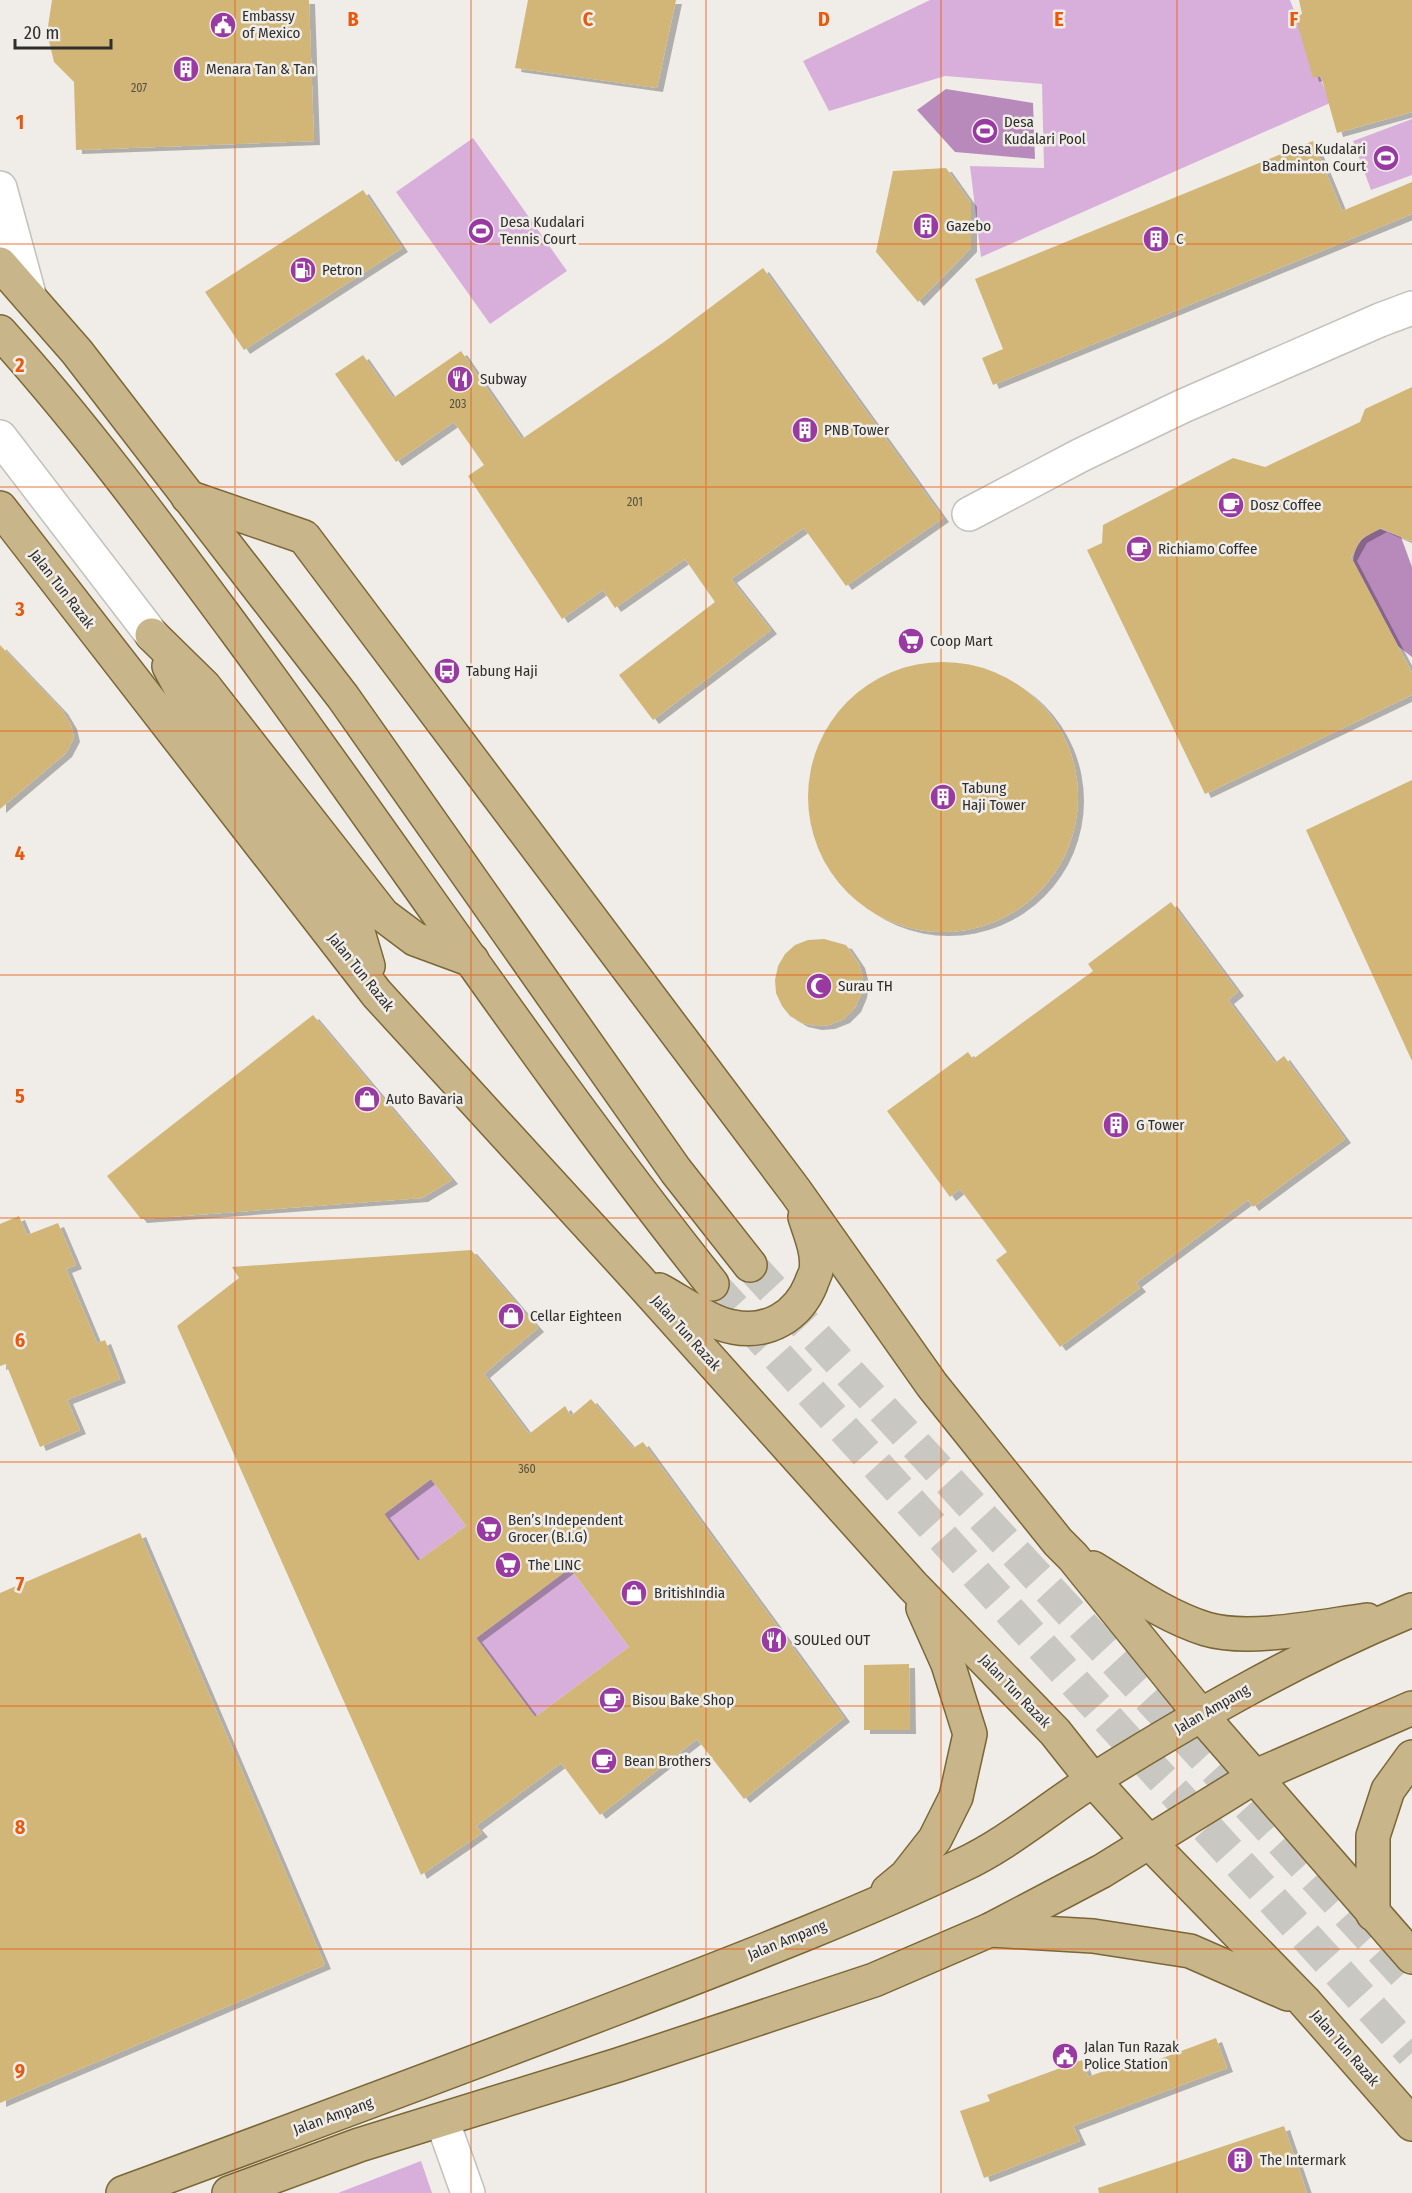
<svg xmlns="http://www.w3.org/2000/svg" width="1412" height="2193" font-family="'Fira Sans Condensed',sans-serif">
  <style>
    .green { fill: #d8afdb }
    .water { fill: #b88abc }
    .building { fill: #d2b677; fill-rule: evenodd; filter: url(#shadow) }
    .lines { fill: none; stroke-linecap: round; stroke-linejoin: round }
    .major-tunnel { stroke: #c9c7c2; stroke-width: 33; stroke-dasharray: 33 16; stroke-linecap: butt }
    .minor-casing { stroke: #c3c1bb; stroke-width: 36 }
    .major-casing { stroke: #7b6736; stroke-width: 36 }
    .minor { stroke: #fff; stroke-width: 33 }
    .major { stroke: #c8b68a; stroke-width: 33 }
    .grid { fill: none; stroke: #e8590c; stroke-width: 1.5; stroke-opacity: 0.55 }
    .labels { text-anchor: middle; stroke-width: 5; stroke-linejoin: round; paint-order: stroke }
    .number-label { font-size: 12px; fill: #58503f }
    .poi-label { font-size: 15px; fill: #2f2e2c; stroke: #f0ede8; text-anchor: start }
    .street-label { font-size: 15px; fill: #2f2e2c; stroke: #f0ede8 }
    .grid-label { font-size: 20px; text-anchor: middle; font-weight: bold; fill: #e8590c; stroke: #f0ede8; stroke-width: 5; stroke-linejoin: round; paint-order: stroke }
  </style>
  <defs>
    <filter id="shadow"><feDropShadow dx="6" dy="4" stdDeviation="0" flood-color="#0004"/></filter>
  </defs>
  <rect width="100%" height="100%" fill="#f0ede8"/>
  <g class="green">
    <polygon points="930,0 1290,0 1330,103 981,257 970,166 1044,168 1042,84 945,76 829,111 803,61"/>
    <polygon points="1412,119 1412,175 1371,190 1353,141"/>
    <polygon points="473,138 567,271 490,324 396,192"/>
    <polygon points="431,1479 466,1526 418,1561 384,1514"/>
    <polygon points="570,1568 629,1647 535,1717 476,1638"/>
    <polygon points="421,2161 432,2193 338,2193"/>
  </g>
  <g class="water">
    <polygon points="946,89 1033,103 1035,159 955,152 917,110"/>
    <path d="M1380 529 1401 537 1412 567V657L1398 646 1353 561C1355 543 1364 535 1380 529Z"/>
  </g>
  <g class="building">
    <polygon points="52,0 309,0 314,141 76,150 74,82 54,62 47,33"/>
    <polygon points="528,0 676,0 657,88 515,68"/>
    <polygon points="1299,0 1412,0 1412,112 1337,133 1321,76 1313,78 1295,16 1302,14"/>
    <polygon points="1313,141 1342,211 1412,182 1412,214 993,385 982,358 1003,349 975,279"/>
    <polygon points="946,168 971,203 971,248 918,302 876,252 893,171"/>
    <polygon points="363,190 402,248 244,350 205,292"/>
    <polygon points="763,268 943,518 846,586 804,528 731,579 771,630 653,720 619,675 715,602 685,559 615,608 603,590 562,619 468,476 484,465 454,422 396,462 335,374 363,355 393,398 461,351 522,439 664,342"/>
    <polygon points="1412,387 1412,542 1381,528 1361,539 1351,557 1412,673 1412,695 1205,794 1087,550 1102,543 1103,525 1233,458 1265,467 1360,422 1365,409"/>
    <polygon points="0,645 62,710 71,725 74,738 66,753 0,809"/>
    <circle cx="943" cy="797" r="135"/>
    <polygon points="1412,780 1412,1061 1306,830"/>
    <polygon points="1171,902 1238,992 1228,1000 1275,1063 1284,1056 1345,1139 1253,1207 1248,1200 1136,1283 1140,1288 1060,1347 996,1260 1007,1252 960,1189 950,1197 887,1111 968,1052 973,1059 1093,971 1088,964"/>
    <polygon points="824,939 846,945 859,964 863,979 861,994 855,1008 844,1019 829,1025 816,1026 802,1023 790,1016 782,1006 776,993 775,980 778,966 785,954 795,945 808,940"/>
    <polygon points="313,1015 452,1180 422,1198 141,1219 107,1176"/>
    <polygon points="19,1216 27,1235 58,1223 76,1265 66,1269 97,1343 105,1340 120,1379 67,1400 80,1430 40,1447 6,1364 0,1366 0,1224"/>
    <path d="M471 1250 538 1328 484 1374 529 1434 565 1406 571 1416 591 1399 633 1448 643 1442 844 1718 744 1799 697 1739 600 1815 561 1763 476 1826 482 1833 421 1875 177 1326 239 1278 232 1267ZM431 1479 466 1526 418 1561 384 1514ZM570 1568 629 1647 535 1717 476 1638Z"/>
    <polygon points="140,1533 325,1965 0,2103 0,1593"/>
    <polygon points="909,1664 910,1730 864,1730 864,1665"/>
    <polygon points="1216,2038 1227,2068 1073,2126 1080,2141 984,2178 960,2111 990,2101 987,2095 1082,2060 1088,2077 1122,2064 1125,2072"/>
    <polygon points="1284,2126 1307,2193 1099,2193 1098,2188"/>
  </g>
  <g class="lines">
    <g class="major-tunnel">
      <polyline points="750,1265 1412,1983"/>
      <polyline points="712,1284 1412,2053"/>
    </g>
    <defs>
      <g id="minor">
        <polyline points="0,188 30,298"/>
        <polyline points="0,437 152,635"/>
        <polyline points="969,514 1081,455 1183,406 1380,320 1412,308"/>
        <polyline points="442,2120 468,2193"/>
      </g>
      <g id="major">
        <polyline points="0,264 77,352 343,697 676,1171 750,1265"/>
        <path d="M0 332C84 425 159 527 233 627 394 845 543 1072 712 1284"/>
        <polyline points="188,497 304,537 796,1192 932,1385 1058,1542 1073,1557 1200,1714 1412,1957"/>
        <polyline points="0,508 377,994 636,1277 913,1586 1055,1732 1093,1780 1148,1841 1304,2001 1412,2124"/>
        <polyline points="152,635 204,686 383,915 415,939 472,960"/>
        <polyline points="169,666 195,715 358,932 368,966"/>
        <path d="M659 1290C680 1301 709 1323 733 1327 768 1334 798 1316 811 1284 812 1280 815 1275 816 1271 819 1253 810 1233 805 1217"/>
        <path d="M1093 1568C1129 1590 1165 1616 1206 1629 1249 1642 1322 1626 1367 1620"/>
        <polyline points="888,1891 906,1876 935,1839 956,1797 970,1734 948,1664 923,1608"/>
        <polyline points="1373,1914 1373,1836 1388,1790 1412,1757"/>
        <polyline points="990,1930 1093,1936 1190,1951 1288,1994"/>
        <path d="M123 2193C291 2131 458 2069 624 2005 737 1961 851 1918 960 1866 1010 1843 1051 1806 1098 1777 1199 1714 1302 1655 1412 1610"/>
        <polyline points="229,2193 359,2145 618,2065 874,1980 990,1930 1102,1871 1256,1776 1412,1708"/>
      </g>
    </defs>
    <use href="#minor" class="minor-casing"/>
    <use href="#major" class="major-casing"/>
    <use href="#minor" class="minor"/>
    <use href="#major" class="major"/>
  </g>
  <path class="grid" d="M235 0V2193M471 0V2193M706 0V2193M941 0V2193M1177 0V2193M0 244H1412M0 487H1412M0 731H1412M0 975H1412M0 1218H1412M0 1462H1412M0 1706H1412M0 1949H1412"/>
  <defs>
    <symbol id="civic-disc" viewBox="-11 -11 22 22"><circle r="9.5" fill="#993aa3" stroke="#f0ede8"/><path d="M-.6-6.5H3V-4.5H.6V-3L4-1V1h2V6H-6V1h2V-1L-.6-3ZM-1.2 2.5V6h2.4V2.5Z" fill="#fff"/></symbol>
    <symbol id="building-disc" viewBox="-11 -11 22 22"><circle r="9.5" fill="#993aa3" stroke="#f0ede8"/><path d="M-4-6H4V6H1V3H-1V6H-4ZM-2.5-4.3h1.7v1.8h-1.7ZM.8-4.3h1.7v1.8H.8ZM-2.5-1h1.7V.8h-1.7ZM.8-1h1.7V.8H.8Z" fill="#fff"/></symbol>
    <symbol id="stadium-disc" viewBox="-11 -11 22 22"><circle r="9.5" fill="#993aa3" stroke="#f0ede8"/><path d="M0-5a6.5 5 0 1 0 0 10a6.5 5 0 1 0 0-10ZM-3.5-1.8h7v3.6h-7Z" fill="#fff"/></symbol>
    <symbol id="fuel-disc" viewBox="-11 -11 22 22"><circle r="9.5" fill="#993aa3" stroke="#f0ede8"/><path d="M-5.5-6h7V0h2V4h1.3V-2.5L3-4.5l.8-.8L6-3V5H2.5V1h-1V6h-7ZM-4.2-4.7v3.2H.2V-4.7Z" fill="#fff"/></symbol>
    <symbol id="restaurant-disc" viewBox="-11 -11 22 22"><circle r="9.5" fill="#993aa3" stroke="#f0ede8"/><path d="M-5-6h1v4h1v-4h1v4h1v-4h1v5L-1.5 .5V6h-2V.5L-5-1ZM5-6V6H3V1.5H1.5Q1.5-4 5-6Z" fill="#fff"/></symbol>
    <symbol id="cafe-disc" viewBox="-11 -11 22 22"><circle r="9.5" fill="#993aa3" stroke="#f0ede8"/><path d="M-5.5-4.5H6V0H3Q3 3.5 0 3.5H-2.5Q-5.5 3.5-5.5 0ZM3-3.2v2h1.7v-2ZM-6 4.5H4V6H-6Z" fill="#fff"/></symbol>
    <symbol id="supermarket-disc" viewBox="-11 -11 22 22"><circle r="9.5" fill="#993aa3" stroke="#f0ede8"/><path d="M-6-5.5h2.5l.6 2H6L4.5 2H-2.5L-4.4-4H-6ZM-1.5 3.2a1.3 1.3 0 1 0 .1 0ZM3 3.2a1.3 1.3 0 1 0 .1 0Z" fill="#fff"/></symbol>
    <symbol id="bus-disc" viewBox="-11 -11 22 22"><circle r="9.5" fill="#993aa3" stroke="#f0ede8"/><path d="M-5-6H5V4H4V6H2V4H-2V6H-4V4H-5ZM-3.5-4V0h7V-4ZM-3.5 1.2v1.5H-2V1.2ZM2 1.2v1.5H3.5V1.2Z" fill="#fff"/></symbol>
    <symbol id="mosque-disc" viewBox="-11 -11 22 22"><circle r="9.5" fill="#993aa3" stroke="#f0ede8"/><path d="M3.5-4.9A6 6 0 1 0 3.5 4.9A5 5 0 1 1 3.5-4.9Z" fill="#fff"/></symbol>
    <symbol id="shop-disc" viewBox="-11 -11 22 22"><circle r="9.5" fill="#993aa3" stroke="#f0ede8"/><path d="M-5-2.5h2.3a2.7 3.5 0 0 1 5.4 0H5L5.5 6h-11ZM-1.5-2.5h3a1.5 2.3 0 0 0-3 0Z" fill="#fff"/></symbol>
  </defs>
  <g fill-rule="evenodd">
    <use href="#civic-disc" x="208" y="10" width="30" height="30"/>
    <use href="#building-disc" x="171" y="54" width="30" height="30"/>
    <use href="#stadium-disc" x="970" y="116" width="30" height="30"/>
    <use href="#stadium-disc" x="1371" y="143" width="30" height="30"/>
    <use href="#building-disc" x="911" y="211" width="30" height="30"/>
    <use href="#stadium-disc" x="466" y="216" width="30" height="30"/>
    <use href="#building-disc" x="1141" y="224" width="30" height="30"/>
    <use href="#fuel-disc" x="288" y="255" width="30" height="30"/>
    <use href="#restaurant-disc" x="445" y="364" width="30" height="30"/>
    <use href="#building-disc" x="790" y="415" width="30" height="30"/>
    <use href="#cafe-disc" x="1216" y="490" width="30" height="30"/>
    <use href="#cafe-disc" x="1124" y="534" width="30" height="30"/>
    <use href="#supermarket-disc" x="896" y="626" width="30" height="30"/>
    <use href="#bus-disc" x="432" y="656" width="30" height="30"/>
    <use href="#building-disc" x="928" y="782" width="30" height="30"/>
    <use href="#mosque-disc" x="804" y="971" width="30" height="30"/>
    <use href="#shop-disc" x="352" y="1084" width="30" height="30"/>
    <use href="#building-disc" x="1101" y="1110" width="30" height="30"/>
    <use href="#shop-disc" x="496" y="1301" width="30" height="30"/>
    <use href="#supermarket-disc" x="474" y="1514" width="30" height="30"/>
    <use href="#supermarket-disc" x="493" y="1550" width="30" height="30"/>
    <use href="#shop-disc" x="619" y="1578" width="30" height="30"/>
    <use href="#restaurant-disc" x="759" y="1625" width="30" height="30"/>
    <use href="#cafe-disc" x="597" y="1685" width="30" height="30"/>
    <use href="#cafe-disc" x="589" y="1746" width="30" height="30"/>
    <use href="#civic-disc" x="1050" y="2041" width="30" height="30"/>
    <use href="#building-disc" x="1225" y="2145" width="30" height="30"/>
  </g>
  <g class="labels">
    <g class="number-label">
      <text x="139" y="92">207</text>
      <text x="458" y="408">203</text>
      <text x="635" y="506">201</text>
      <text x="527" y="1473">360</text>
    </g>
    <g class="poi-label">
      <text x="242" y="21">Embassy<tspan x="242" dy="17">of Mexico</tspan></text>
      <text x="206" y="74">Menara Tan &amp; Tan</text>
      <text x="1004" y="127">Desa<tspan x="1004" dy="17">Kudalari Pool</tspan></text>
      <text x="1366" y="154" text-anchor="end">Desa Kudalari<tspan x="1366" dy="17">Badminton Court</tspan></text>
      <text x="500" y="227">Desa Kudalari<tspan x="500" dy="17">Tennis Court</tspan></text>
      <text x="946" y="231">Gazebo</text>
      <text x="1176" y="244">C</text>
      <text x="322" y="275">Petron</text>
      <text x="480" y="384">Subway</text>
      <text x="824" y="435">PNB Tower</text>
      <text x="1250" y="510">Dosz Coffee</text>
      <text x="1158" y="554">Richiamo Coffee</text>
      <text x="930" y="646">Coop Mart</text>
      <text x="466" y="676">Tabung Haji</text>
      <text x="962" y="793">Tabung<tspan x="962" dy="17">Haji Tower</tspan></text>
      <text x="838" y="991">Surau TH</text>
      <text x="386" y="1104">Auto Bavaria</text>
      <text x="1136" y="1130">G Tower</text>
      <text x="530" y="1321">Cellar Eighteen</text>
      <text x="508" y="1525">Ben’s Independent<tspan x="508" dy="17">Grocer (B.I.G)</tspan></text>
      <text x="528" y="1570">The LINC</text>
      <text x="654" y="1598">BritishIndia</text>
      <text x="794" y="1645">SOULed OUT</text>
      <text x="632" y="1705">Bisou Bake Shop</text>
      <text x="624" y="1766">Bean Brothers</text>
      <text x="1084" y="2052">Jalan Tun Razak<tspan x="1084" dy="17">Police Station</tspan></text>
      <text x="1260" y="2165">The Intermark</text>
    </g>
    <g class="street-label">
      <text transform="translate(62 589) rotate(52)" y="5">Jalan Tun Razak</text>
      <text transform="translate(361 972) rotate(51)" y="5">Jalan Tun Razak</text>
      <text transform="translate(686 1333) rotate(48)" y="5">Jalan Tun Razak</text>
      <text transform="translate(1015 1691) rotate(46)" y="5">Jalan Tun Razak</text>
      <text transform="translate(1212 1709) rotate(-30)" y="5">Jalan Ampang</text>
      <text transform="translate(787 1940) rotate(-22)" y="5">Jalan Ampang</text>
      <text transform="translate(1345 2048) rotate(49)" y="5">Jalan Tun Razak</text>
      <text transform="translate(333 2116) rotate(-20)" y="5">Jalan Ampang</text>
    </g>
  </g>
  <g class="grid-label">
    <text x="353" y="26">B</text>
    <text x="588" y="26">C</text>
    <text x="824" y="26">D</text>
    <text x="1059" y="26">E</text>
    <text x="1294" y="26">F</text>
    <text x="20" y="129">1</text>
    <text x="20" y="372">2</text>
    <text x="20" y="616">3</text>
    <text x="20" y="860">4</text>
    <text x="20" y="1103">5</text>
    <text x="20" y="1347">6</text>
    <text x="20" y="1591">7</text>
    <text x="20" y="1834">8</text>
    <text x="20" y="2078">9</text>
  </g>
  <path d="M15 39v9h96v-9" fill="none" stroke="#2f2e2c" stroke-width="3"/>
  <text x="24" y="39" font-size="18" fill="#2f2e2c" stroke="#f0ede8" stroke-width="4.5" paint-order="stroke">20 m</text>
</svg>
